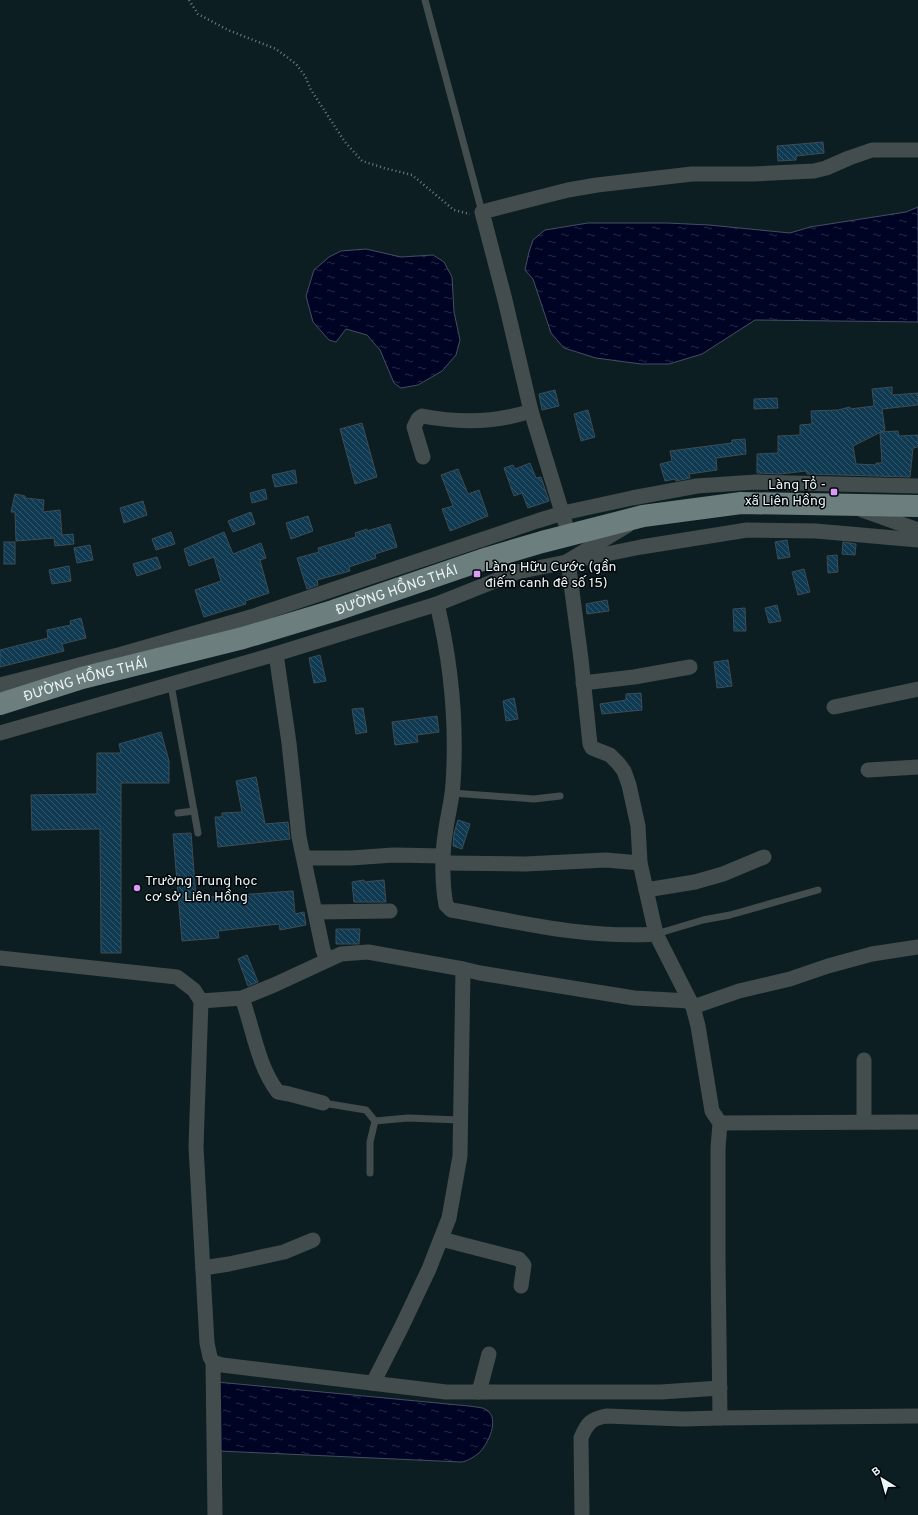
<svg xmlns="http://www.w3.org/2000/svg" width="918" height="1515" font-family="Overpass,sans-serif">
  <style>
    .water { fill: url(#water-ripples); stroke: #464c64 }
    .building { fill: url(#building-back-hatch); stroke: #3d4c55 }
    .lines { fill: none; stroke-linecap: round; stroke-linejoin: round }
    .path { stroke: #6f7e82; stroke-width: 2.5; stroke-dasharray: 1 3; stroke-linecap: butt }
    .service { stroke: #444d4d; stroke-width: 7 }
    .minor { stroke: #444d4d; stroke-width: 15 }
    .primary { stroke: #6d7e7e; stroke-width: 22 }
    .poi-dot { fill: #da9af7; stroke: #030709; stroke-width: 1.5 }
    .labels { text-anchor: middle; stroke-width: 3; stroke-linejoin: round; paint-order: stroke }
    .poi-label { font-size: 14px; fill: #eaf5f8; stroke: #030709; text-anchor: start }
    .street-label { font-size: 14px; fill: #eaf5f8; stroke: #030709 }
  </style>
  <defs>
    <pattern id="water-ripples" width="26" height="14" patternUnits="userSpaceOnUse"><rect width="26" height="14" fill="#000424"/><path d="M2 4q2-2 4 0t4 0M15 11q2-2 4 0t4 0" fill="none" stroke="#252945"/></pattern>
    <pattern id="building-back-hatch" width="6" height="6" patternUnits="userSpaceOnUse"><rect width="6" height="6" fill="#103a51"/><path d="M-1 5l2 2M0 0l6 6M5-1l2 2" fill="none" stroke="#33576b"/></pattern>
  </defs>
  <rect width="100%" height="100%" fill="#0d1e23"/>
  <g class="water">
    <polygon points="918,207 918,322 755,320 702,354 669,364 641,364 596,358 564,348 551,333 533,279 525,270 529,252 533,240 545,230 588,223 667,223 709,225 790,233 810,227 906,212"/>
    <polygon points="366,249 401,257 433,255 444,262 452,277 454,312 460,340 456,355 442,371 418,385 401,388 394,383 380,350 367,335 346,329 336,342 329,340 313,322 306,296 314,270 329,257 341,251"/>
    <path d="M217 1382 469 1406C474 1407 483 1407 487 1410 500 1420 488 1443 480 1452 474 1457 468 1461 461 1462L219 1451Z"/>
  </g>
  <g class="building">
    <polygon points="823,142 824,153 796,156 796,160 778,161 777,146"/>
    <polygon points="892,387 892,395 918,393 918,405 882,409 885,430 853,446 856,464 876,465 876,463 882,463 880,432 898,431 899,436 918,435 918,447 913,448 910,477 807,474 806,471 780,474 757,473 757,454 778,453 778,436 800,435 800,425 812,424 811,411 838,410 850,407 850,409 874,406 872,389"/>
    <polygon points="555,390 559,406 542,410 539,394"/>
    <polygon points="777,398 778,408 754,409 754,399"/>
    <polygon points="588,410 595,437 581,441 574,414"/>
    <polygon points="362,423 377,477 355,484 340,429"/>
    <polygon points="745,439 746,454 716,458 717,470 689,474 690,478 676,481 675,479 665,481 660,464 672,461 670,451 732,443 732,440"/>
    <polygon points="530,463 536,478 541,477 549,501 528,508 522,493 514,496 504,468 513,465 515,469"/>
    <polygon points="458,469 468,494 479,490 488,516 450,531 442,509 453,506 441,475"/>
    <polygon points="295,470 297,483 275,487 272,475"/>
    <polygon points="265,489 267,499 252,503 250,493"/>
    <polygon points="15,494 25,496 25,498 44,500 43,512 60,510 62,535 73,534 74,544 55,546 54,538 16,541 15,512 11,512"/>
    <polygon points="143,501 147,515 124,523 120,508"/>
    <polygon points="251,512 255,524 233,532 228,521"/>
    <polygon points="308,516 313,531 291,539 286,523"/>
    <polygon points="390,524 397,547 375,554 376,558 349,567 350,571 317,580 318,585 307,589 297,558 319,552 318,548 356,537 355,533 367,529 367,531"/>
    <polygon points="171,532 175,544 156,550 152,539"/>
    <polygon points="224,532 233,554 261,543 266,558 260,560 269,593 245,601 246,604 204,617 195,590 221,581 214,557 189,566 184,549"/>
    <polygon points="787,540 790,557 778,559 775,542"/>
    <rect x="4" y="542" width="11" height="22"/>
    <polygon points="843,542 856,544 855,555 842,554"/>
    <polygon points="90,545 93,560 77,563 74,548"/>
    <polygon points="837,555 838,572 828,573 827,556"/>
    <polygon points="157,557 161,568 137,576 133,564"/>
    <polygon points="69,566 71,581 52,584 49,570"/>
    <polygon points="804,569 810,592 798,595 792,572"/>
    <polygon points="607,600 609,611 587,614 586,604"/>
    <polygon points="777,605 781,621 769,623 765,608"/>
    <polygon points="745,608 746,631 734,631 733,609"/>
    <polygon points="81,618 86,638 62,644 64,651 0,667 0,650 48,638 47,630 71,625 70,621"/>
    <polygon points="320,655 326,681 314,683 309,658"/>
    <polygon points="728,660 732,686 717,688 714,662"/>
    <polygon points="641,693 642,710 602,714 600,704 626,700 626,694"/>
    <polygon points="514,698 518,719 506,721 503,701"/>
    <polygon points="363,708 367,732 356,734 352,709"/>
    <polygon points="437,716 439,732 417,735 418,742 395,745 392,722"/>
    <polygon points="161,732 169,761 169,783 121,783 121,953 101,953 100,829 32,830 31,795 97,794 97,753 121,753 119,744"/>
    <polygon points="256,777 265,824 288,822 290,839 218,847 215,817 222,817 222,813 242,812 236,781"/>
    <polygon points="458,820 470,824 462,849 453,846 454,833"/>
    <polygon points="191,833 196,898 293,891 295,914 304,912 306,925 280,930 279,924 218,931 219,938 182,941 173,834"/>
    <polygon points="364,880 364,882 384,880 386,902 354,902 352,882"/>
    <polygon points="336,929 360,929 359,944 336,944"/>
    <polygon points="247,955 258,982 248,986 238,959"/>
  </g>
  <g class="lines">
    <polyline class="path" points="189,0 198,14 228,30 276,49 296,64 305,76 311,90 345,142 362,161 384,168 412,175 454,210 470,214"/>
    <g class="service">
      <polyline points="425,0 482,212"/>
      <polyline points="171,685 198,833"/>
      <polyline points="452,793 534,799 560,796"/>
      <polyline points="178,813 194,811"/>
      <polyline points="656,934 703,920 730,915 818,890"/>
      <polyline points="323,1103 366,1110 375,1121 408,1118 460,1120"/>
      <polyline points="370,1173 370,1142 375,1121"/>
    </g>
    <g class="minor">
      <path d="M423 457 414 427 418 419 422 416C459 423 495 423 531 411"/>
      <polyline points="862,510 918,530"/>
      <polyline points="565,522 531,411 505,300 482,212 568,190 597,185 692,174 753,174 814,171 826,168 849,158 872,150 918,150"/>
      <polyline points="628,525 568,561 581,659 590,744 592,748 610,755 618,763 624,771 629,785 638,826 640,863 656,934 693,1007 698,1026 712,1111 720,1123 718,1148 718,1260 720,1418 918,1416"/>
      <path d="M437 604C451 662 457 724 453 784 452 801 447 818 445 835 442 855 442 884 446 905L451 910C520 922 585 939 656 934"/>
      <polyline points="276,654 289,743 299,837 323,950 327,959"/>
      <polyline points="583,683 634,677 690,667"/>
      <polyline points="0,685 122,654 254,616 537,521 563,513 632,498 697,486 756,482 918,486"/>
      <polyline points="834,707 918,689"/>
      <polyline points="0,733 276,654 437,604 517,572 641,547 747,530 816,531 918,540"/>
      <polyline points="868,770 918,767"/>
      <polyline points="304,858 351,858 394,855 443,856"/>
      <polyline points="443,863 525,864 606,860 640,863"/>
      <polyline points="646,890 695,882 723,874 764,857"/>
      <polyline points="316,912 390,911"/>
      <polyline points="0,958 177,977 194,990 201,1001 242,998 274,985 341,954 368,952 463,969 480,973 634,998 690,1001"/>
      <path d="M242 998C253 1028 258 1067 278 1092L289 1094 323 1103"/>
      <polyline points="201,1001 196,1147 207,1343 210,1357 213,1362 222,1365 446,1392 661,1392 720,1388"/>
      <polyline points="693,1007 739,991 790,979 828,966 872,954 918,947"/>
      <polyline points="864,1060 864,1122"/>
      <polyline points="720,1123 918,1122"/>
      <polyline points="441,1239 519,1259 524,1265 521,1286"/>
      <polyline points="203,1268 229,1264 284,1252 313,1240"/>
      <polyline points="213,1362 215,1515"/>
      <polyline points="373,1383 401,1328 429,1269 449,1218 460,1156 463,969"/>
      <polyline points="479,1392 489,1354"/>
      <path d="M582 1515 581 1438C587 1423 591 1419 606 1416L683 1419 720 1418"/>
    </g>
    <path class="primary" id="s1" d="M0 704 82 678 243 638 333 611 488 558 542 542 643 516 741 503 918 506"/>
  </g>
  <g class="poi-dot">
    <rect x="830" y="488" width="8" height="8" rx="2"/>
    <rect x="473" y="570" width="8" height="8" rx="2"/>
    <circle cx="137" cy="888" r="4"/>
  </g>
  <g class="labels">
    <g class="poi-label">
      <text x="826" y="489" text-anchor="end">Làng Tổ -<tspan x="826" dy="16">xã Liên Hồng</tspan></text>
      <text x="485" y="571">Làng Hữu Cước (gần<tspan x="485" dy="16">điếm canh đê số 15)</tspan></text>
      <text x="145" y="885">Trường Trung học<tspan x="145" dy="16">cơ sở Liên Hồng</tspan></text>
    </g>
    <g class="street-label">
      <text dy="5" stroke="none"><textPath href="#s1" startOffset="413">ĐƯỜNG HỒNG THÁI</textPath></text>
      <text dy="5" stroke="none"><textPath href="#s1" startOffset="89">ĐƯỜNG HỒNG THÁI</textPath></text>
    </g>
  </g>
  <g transform="translate(882 1479) rotate(323)" stroke="#030709" stroke-width="3" paint-order="stroke">
  <path d="M0-3L7 15L0 10L-7 15Z" fill="#eaf5f8"/>
  <text y="-6" font-size="11" font-weight="bold" text-anchor="middle" fill="#eaf5f8">B</text>
  </g>
</svg>
